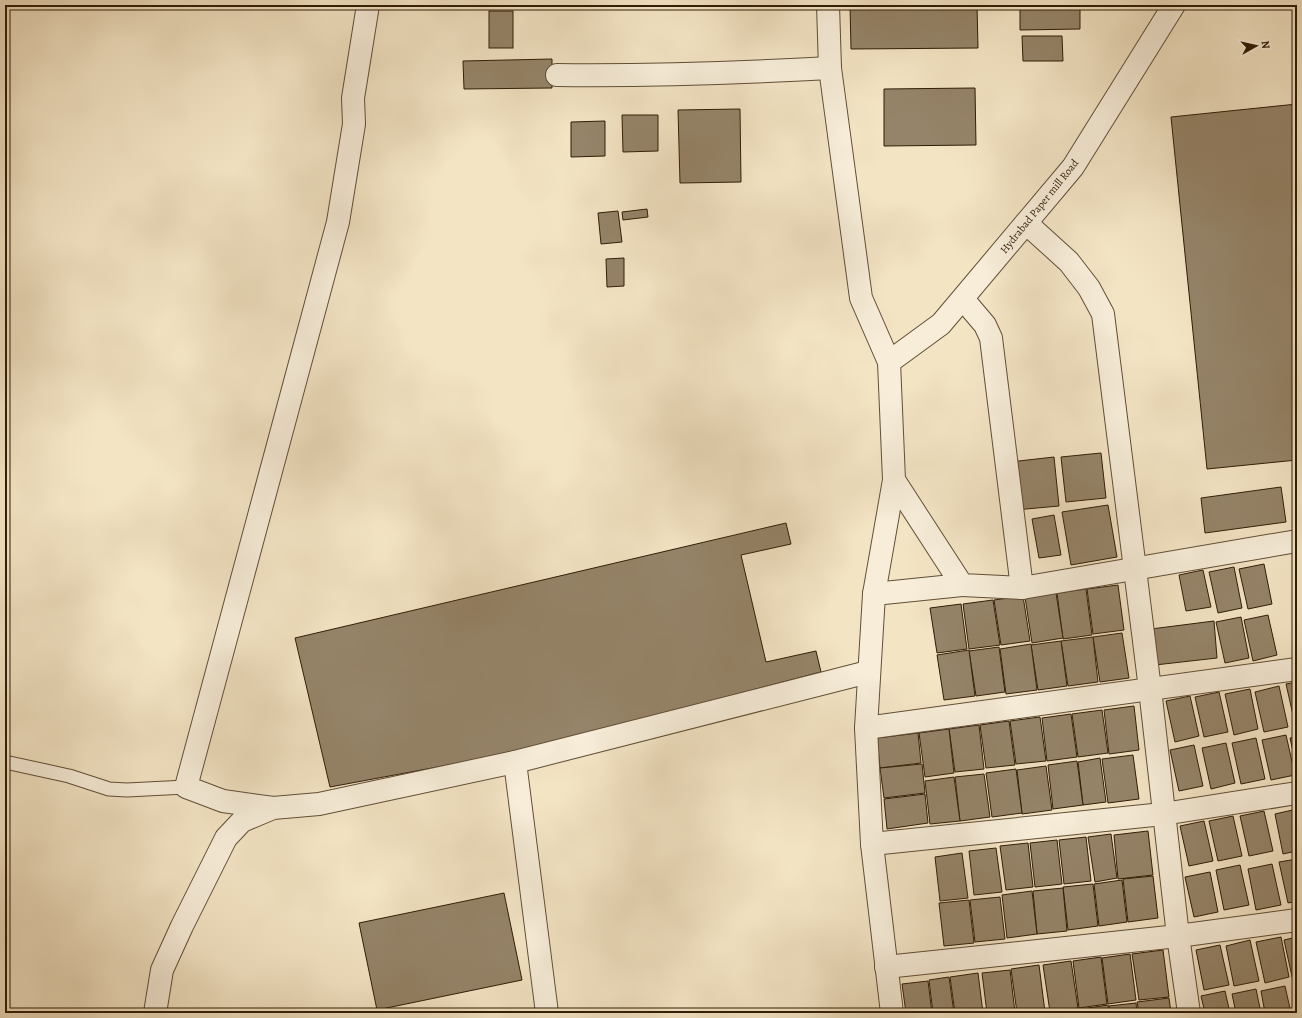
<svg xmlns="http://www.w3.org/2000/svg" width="1302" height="1018" font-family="Alegreya,serif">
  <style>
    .building { fill: #958469; stroke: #301c07 }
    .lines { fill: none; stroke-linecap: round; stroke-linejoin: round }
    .service-casing { stroke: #614e36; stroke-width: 15 }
    .minor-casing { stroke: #614e36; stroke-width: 24 }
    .service { stroke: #f7edd9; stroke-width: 13 }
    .minor { stroke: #f7edd9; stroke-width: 22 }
    .labels { text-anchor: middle; stroke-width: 3; stroke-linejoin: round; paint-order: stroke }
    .street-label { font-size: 11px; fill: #301c07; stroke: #f7edd9 }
  </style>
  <rect width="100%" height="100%" fill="#f3e4c4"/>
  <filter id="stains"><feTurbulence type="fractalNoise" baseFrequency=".005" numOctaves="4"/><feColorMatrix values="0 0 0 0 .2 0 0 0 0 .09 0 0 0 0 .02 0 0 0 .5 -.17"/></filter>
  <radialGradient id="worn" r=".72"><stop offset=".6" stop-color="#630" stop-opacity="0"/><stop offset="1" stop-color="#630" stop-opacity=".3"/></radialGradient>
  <g class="building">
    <polygon points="850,5 977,5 978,48 851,49"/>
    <polygon points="1020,5 1080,5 1080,29 1020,30"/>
    <rect x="489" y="11" width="24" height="37"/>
    <polygon points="1022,36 1062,36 1063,61 1023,61"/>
    <polygon points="552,59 552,88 464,89 463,61"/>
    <polygon points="975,88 976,145 884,146 884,89"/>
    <polygon points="1297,104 1297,460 1207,469 1171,117"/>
    <polygon points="740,109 741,182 680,183 678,110"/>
    <polygon points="622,115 658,115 658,151 623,152"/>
    <polygon points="605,121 605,156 571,157 571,122"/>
    <polygon points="647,209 648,217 623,220 622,212"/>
    <polygon points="618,211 622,242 601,244 598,213"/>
    <polygon points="624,258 624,286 607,287 606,259"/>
    <polygon points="1101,453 1106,498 1066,502 1061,457"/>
    <polygon points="1054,457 1059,506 1015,510 1010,462"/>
    <polygon points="1281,487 1286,522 1205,533 1201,498"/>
    <polygon points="1108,505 1117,557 1071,565 1062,512"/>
    <polygon points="1054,515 1061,555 1039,558 1032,519"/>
    <polygon points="786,523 791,544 741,555 766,662 816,651 821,672 513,753 330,787 295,638"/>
    <polygon points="1264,564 1272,604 1248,609 1239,569"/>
    <polygon points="1234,567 1242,608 1218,613 1209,572"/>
    <polygon points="1203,570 1211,607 1186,611 1179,575"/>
    <polygon points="1118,585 1124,630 1093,634 1087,589"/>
    <polygon points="1086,589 1092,635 1063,639 1057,593"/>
    <polygon points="1056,593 1063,638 1032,643 1025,597"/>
    <polygon points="1023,596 1030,641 1001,645 994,600"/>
    <polygon points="993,600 1000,645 969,649 963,604"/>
    <polygon points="961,604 967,649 937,653 930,608"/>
    <polygon points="1268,615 1277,655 1253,661 1244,620"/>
    <polygon points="1241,617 1249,658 1225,663 1216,622"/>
    <polygon points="1214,621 1217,658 1155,665 1151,629"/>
    <polygon points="1122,633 1129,678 1100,682 1093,637"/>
    <polygon points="1093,637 1098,682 1068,686 1061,641"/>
    <polygon points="1061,641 1067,686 1038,690 1031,645"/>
    <polygon points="1031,644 1037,690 1006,694 1000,649"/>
    <polygon points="999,647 1005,692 976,696 969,651"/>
    <polygon points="969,650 975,696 944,700 937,655"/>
    <polygon points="1297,682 1297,724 1295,724 1286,684"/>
    <polygon points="1279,686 1288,727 1264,732 1255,692"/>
    <polygon points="1250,689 1258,729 1234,735 1225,694"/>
    <polygon points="1219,692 1228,732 1204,737 1195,697"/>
    <polygon points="1190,696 1199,736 1175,742 1166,701"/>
    <polygon points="1134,706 1139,750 1109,754 1104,710"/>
    <polygon points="1102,710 1108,753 1078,757 1072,714"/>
    <polygon points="1071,714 1077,757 1047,761 1042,718"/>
    <polygon points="1040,717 1046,761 1016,764 1010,721"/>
    <polygon points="1009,721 1015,765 986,768 980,725"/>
    <polygon points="979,725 984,769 955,772 949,729"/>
    <polygon points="949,729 954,773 925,777 919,733"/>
    <polygon points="918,733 921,763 880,768 877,738"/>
    <polygon points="1286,735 1295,775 1271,780 1262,740"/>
    <polygon points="1297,737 1297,769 1290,738"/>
    <polygon points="1256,738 1265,779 1241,784 1232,743"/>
    <polygon points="1226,743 1235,783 1211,789 1202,748"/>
    <polygon points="1194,745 1203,786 1179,791 1170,750"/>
    <polygon points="1133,755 1139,799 1108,803 1102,759"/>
    <polygon points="1100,758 1106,802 1083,805 1078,762"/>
    <polygon points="1077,761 1083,805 1053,809 1048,765"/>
    <polygon points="922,764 925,793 884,798 880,768"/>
    <polygon points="1046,766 1052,810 1022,814 1017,770"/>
    <polygon points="1016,769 1022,813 992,817 986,773"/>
    <polygon points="984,774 990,817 960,821 955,777"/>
    <polygon points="954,777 960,821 930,824 925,781"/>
    <polygon points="925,794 928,823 887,829 884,799"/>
    <polygon points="1297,809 1297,851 1283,854 1275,814"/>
    <polygon points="1264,811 1273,851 1249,856 1240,816"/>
    <polygon points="1233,816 1242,856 1218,861 1209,821"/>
    <polygon points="1204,821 1213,861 1189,866 1180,826"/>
    <polygon points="1148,831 1153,875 1118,879 1114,835"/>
    <polygon points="1111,834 1117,878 1095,882 1088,837"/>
    <polygon points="1086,837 1091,881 1064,884 1059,840"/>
    <polygon points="1057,840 1062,884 1035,887 1030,843"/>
    <polygon points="1028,843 1033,887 1006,890 1000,846"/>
    <polygon points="996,848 1002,892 974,895 969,851"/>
    <polygon points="962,853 968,898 940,901 935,857"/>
    <polygon points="1297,859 1297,901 1288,903 1279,862"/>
    <polygon points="1272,864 1281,905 1256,910 1248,869"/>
    <polygon points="1240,865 1249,905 1224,910 1216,870"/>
    <polygon points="1210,872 1218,912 1194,917 1185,877"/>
    <polygon points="1153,876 1158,918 1128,922 1123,879"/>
    <polygon points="1122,880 1127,922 1099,926 1094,884"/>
    <polygon points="1093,884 1098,926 1068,930 1063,887"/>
    <polygon points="1063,888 1067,931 1037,934 1033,891"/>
    <polygon points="1032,891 1037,934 1007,938 1002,895"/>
    <polygon points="504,893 522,980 377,1010 359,923"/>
    <polygon points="1000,897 1005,939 975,942 970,900"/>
    <polygon points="969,900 974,943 944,946 939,903"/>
    <polygon points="1281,937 1289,977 1265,983 1256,942"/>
    <polygon points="1297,937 1297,980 1293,981 1284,940"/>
    <polygon points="1250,940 1259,981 1234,986 1226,946"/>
    <polygon points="1220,945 1229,985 1204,990 1196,950"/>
    <polygon points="1163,950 1169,997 1139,1000 1132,954"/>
    <polygon points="1130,954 1136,1000 1108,1004 1102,958"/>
    <polygon points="1101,957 1107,1004 1079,1008 1073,961"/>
    <polygon points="1071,961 1078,1008 1050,1012 1043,965"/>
    <polygon points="1039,965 1045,1012 1017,1013 1011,969"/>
    <polygon points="1010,970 1015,1013 987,1013 982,973"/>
    <polygon points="978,973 983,1013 955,1013 950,977"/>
    <polygon points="949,977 954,1013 933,1013 929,980"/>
    <polygon points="928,981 932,1013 906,1013 902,984"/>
    <polygon points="1285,986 1291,1013 1265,1013 1261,991"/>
    <polygon points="1256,989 1261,1013 1236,1013 1232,994"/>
    <polygon points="1225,991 1230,1013 1205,1013 1201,996"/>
    <polygon points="1169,998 1171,1013 1139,1013 1137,1002"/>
    <polygon points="1136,1003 1137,1013 1110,1013 1109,1006"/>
    <polygon points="1108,1005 1109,1013 1082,1013 1081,1009"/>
    <polygon points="1076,1010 1077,1013 1052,1013"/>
  </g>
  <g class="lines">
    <defs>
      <polyline id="service" points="5,762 69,776 109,789 127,790 186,787"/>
      <g id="minor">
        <polyline points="828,5 830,68 861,298 889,362 894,480 962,585 1022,588 1297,541"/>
        <path d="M557 75C648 76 739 73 830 68"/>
        <polyline points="1026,223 1069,262 1089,288 1103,314 1150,689 1178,936 1189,1013"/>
        <polyline points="963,299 985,325 991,338 1022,588"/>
        <polyline points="889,362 941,324 1073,167 1174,5"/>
        <polyline points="874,594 962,585"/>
        <polyline points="866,728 1297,669"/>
        <polyline points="515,762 547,1013"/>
        <polyline points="273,808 223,801 186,787 338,222 354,124 353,98 368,5"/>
        <polyline points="872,844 1163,814 1297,793"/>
        <polyline points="886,967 1178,936 1297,920"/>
        <polyline points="155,1013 162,970 182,926 226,838 242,821 273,808 319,804 515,762 868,672"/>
        <polyline points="892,1013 872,844 866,728 874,594 894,480"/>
      </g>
    </defs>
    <use href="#service" class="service-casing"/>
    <use href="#minor" class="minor-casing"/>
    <use href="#service" class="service"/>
    <use href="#minor" class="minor"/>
  </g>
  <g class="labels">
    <g class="street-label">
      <text transform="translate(1039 206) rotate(-51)" y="4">Hydrabad Paper mill Road</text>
    </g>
  </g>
  <rect width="1302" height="1018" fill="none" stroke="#f3e4c4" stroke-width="20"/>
  <rect x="6" y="6" width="1290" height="1006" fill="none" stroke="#301c07" stroke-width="2"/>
  <rect x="10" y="10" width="1282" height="998" fill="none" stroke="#301c07"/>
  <g transform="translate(1256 46) rotate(82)" stroke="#f7edd9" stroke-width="3" paint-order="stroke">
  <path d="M0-3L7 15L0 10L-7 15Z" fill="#301c07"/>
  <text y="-6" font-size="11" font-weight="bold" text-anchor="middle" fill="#301c07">N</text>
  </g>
  <rect width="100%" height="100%" filter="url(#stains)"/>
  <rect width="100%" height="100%" fill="url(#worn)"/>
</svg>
